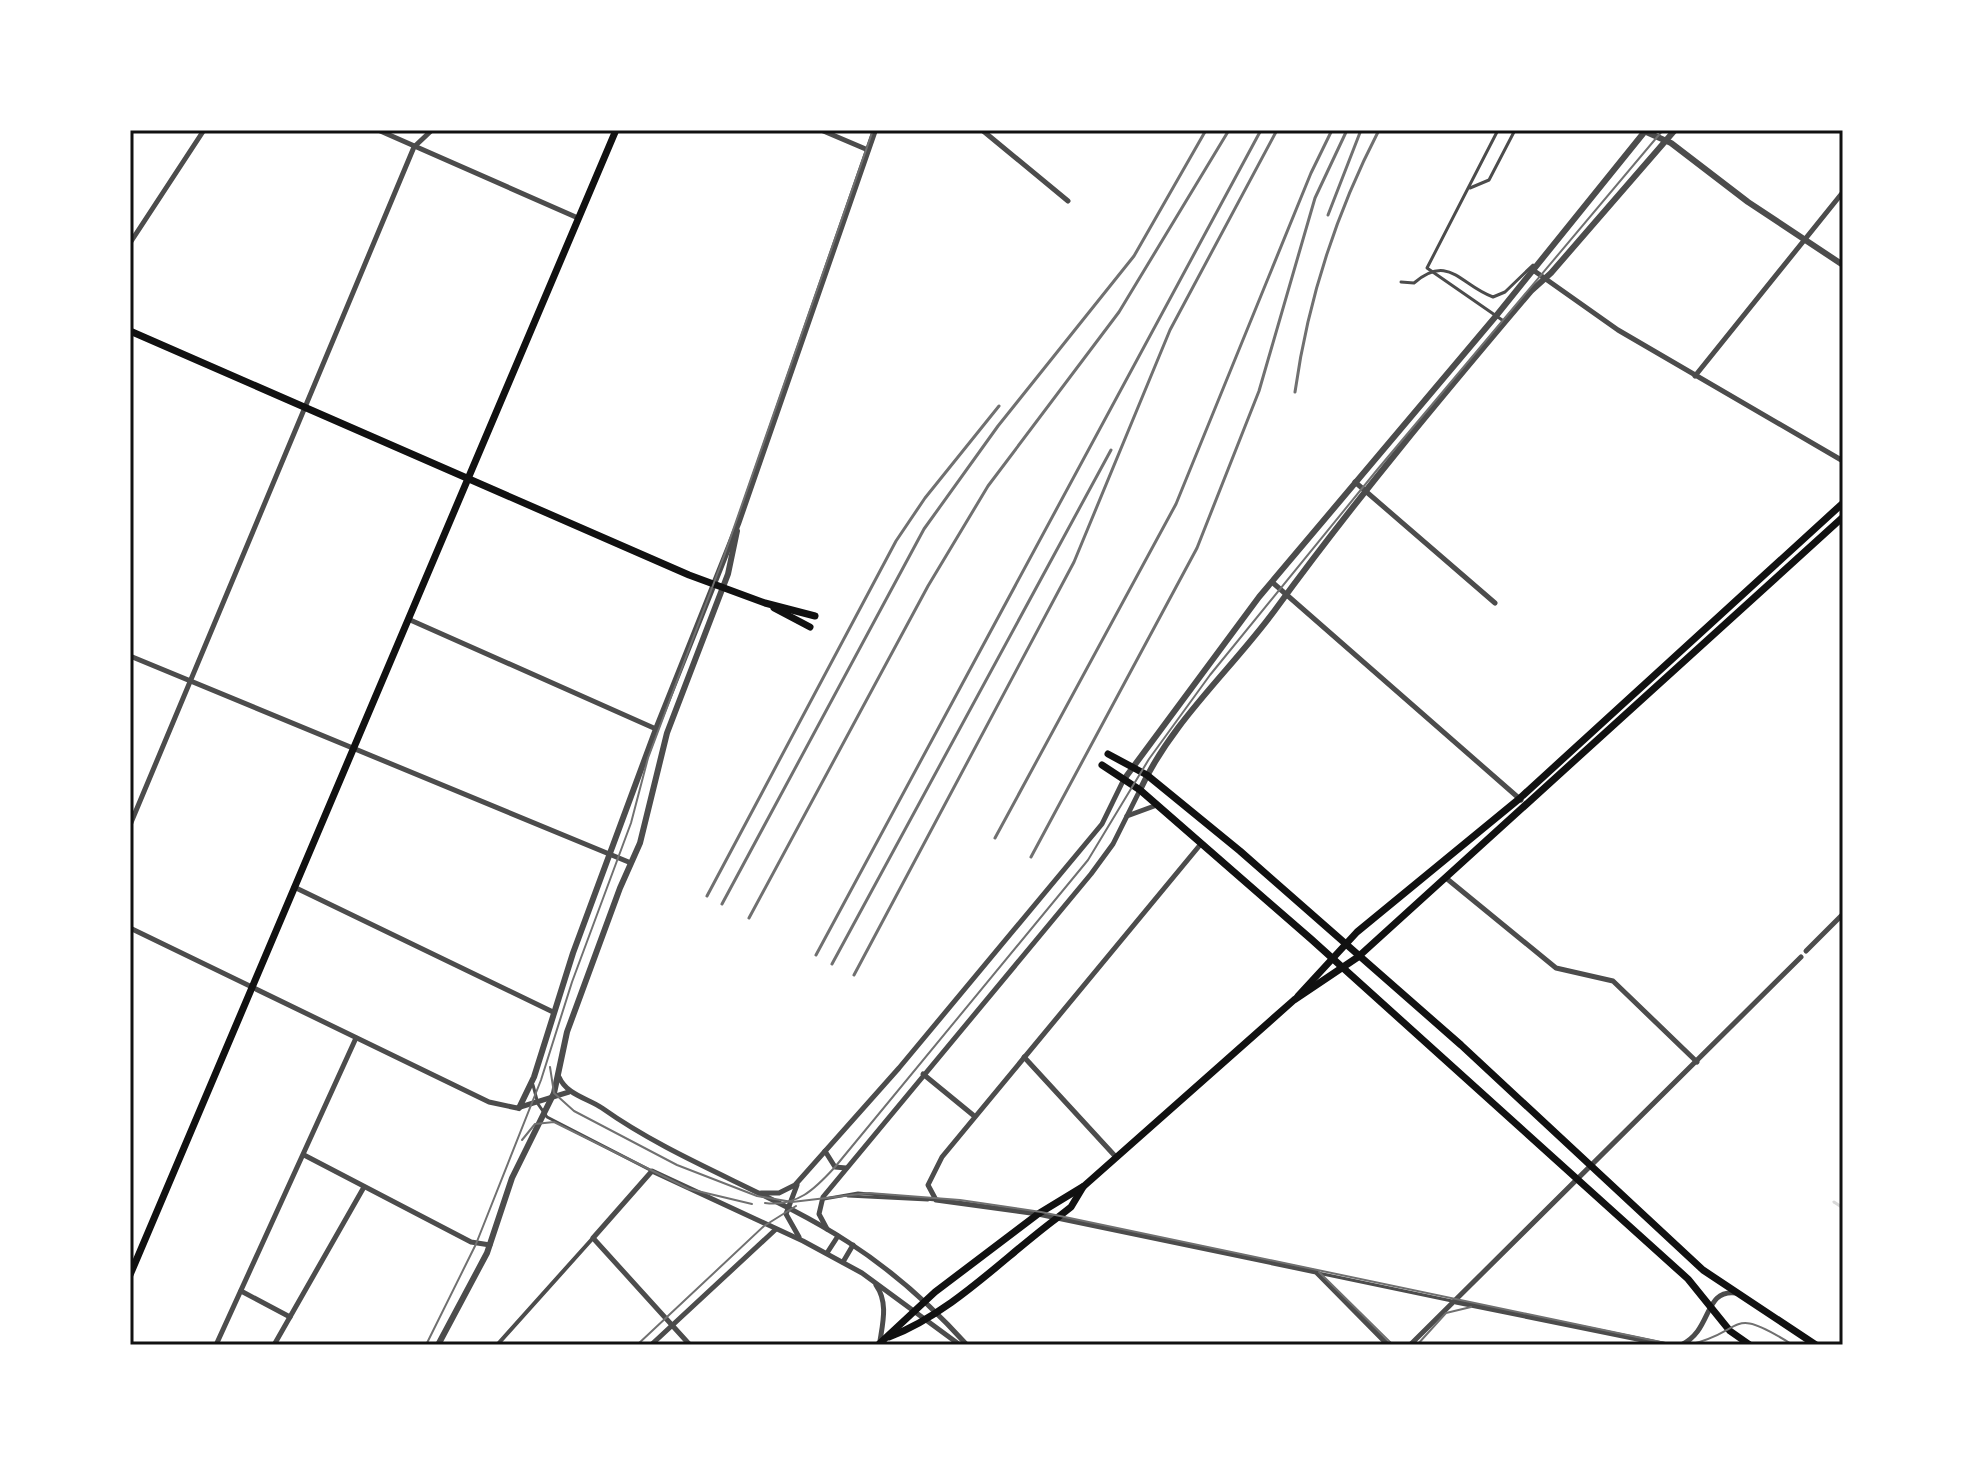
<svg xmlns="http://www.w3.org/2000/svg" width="1973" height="1475" font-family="'Public Sans',sans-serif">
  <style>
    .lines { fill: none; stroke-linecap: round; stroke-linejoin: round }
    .stream { stroke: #d9d9d9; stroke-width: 3 }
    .service { stroke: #4c4c4c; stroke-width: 3 }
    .pedestrian { stroke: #4c4c4c; stroke-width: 4 }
    .minor { stroke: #4c4c4c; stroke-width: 5 }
    .tertiary { stroke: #4c4c4c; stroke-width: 6 }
    .secondary { stroke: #111; stroke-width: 7 }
    .tram { stroke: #707070; stroke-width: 2 }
    .rail { stroke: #707070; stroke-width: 3 }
    .neatline { fill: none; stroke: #111; stroke-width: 3 }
  </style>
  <rect width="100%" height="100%" fill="#fff"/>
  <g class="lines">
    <polyline class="stream" points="1834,1202 1843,1208"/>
    <g class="service">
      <polyline points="1498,130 1427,268 1505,322"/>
      <polyline points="1470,188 1489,180 1515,130"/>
      <path d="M1401 282 1414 283C1449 253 1460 285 1493 297L1505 292 1533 265"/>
      <polyline points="533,1085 538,1104 547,1117 650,1170"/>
      <polyline points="848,1196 928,1200"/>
      <polyline points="824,1199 858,1193 936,1200"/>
      <polyline points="1318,1273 1452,1301"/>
    </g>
    <polyline class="pedestrian" points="497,1345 593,1238"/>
    <g class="minor">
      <polyline points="378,130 578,218"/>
      <polyline points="821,130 868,150"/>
      <polyline points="982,130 1068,201"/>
      <polyline points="130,243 204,130"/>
      <polyline points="1533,270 1618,330 1843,461"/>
      <polyline points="1695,376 1843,192"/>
      <polyline points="1355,482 1495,603"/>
      <polyline points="1272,582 1521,800"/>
      <polyline points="408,619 656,729"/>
      <polyline points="130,656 631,863"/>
      <polyline points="1127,816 1157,805"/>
      <polyline points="130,825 414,147 432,130"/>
      <polyline points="1200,845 942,1157 928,1185 936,1200 1038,1214 1316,1272 1388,1345"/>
      <polyline points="1446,878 1556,968 1613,981 1697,1062"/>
      <polyline points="294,887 553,1012"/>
      <polyline points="130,928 489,1102 517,1108 569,1092"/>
      <polyline points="1806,951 1843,914"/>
      <polyline points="1024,1057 1115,1156"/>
      <polyline points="923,1074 973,1115"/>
      <path d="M559 1077C567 1095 587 1098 602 1108 678 1162 769 1191 848 1242 893 1271 931 1305 967 1345"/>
      <polyline points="825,1151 835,1167 846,1168"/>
      <polyline points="304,1155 471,1242 490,1245"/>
      <polyline points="797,1185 786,1214 799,1237"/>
      <polyline points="761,1193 779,1193 795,1185 899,1068 1102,824 1124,779"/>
      <polyline points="827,1229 819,1214 823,1197 1091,874 1113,844 1140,790"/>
      <polyline points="827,1253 838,1236"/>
      <polyline points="843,1262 853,1245"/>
      <path d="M876 1285C888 1302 883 1322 880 1341"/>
      <polyline points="241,1291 290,1317"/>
      <polyline points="1456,1302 1667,1345"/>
      <polyline points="216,1345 356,1038"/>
      <polyline points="274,1345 364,1187"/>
      <polyline points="651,1345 775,1230"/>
      <polyline points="690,1345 593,1238 652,1171 803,1241 862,1273 960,1345"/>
      <polyline points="1410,1345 1801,957"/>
      <path d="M1681 1345C1713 1330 1703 1289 1736 1293"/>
    </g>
    <g class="tertiary">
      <polyline points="1644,131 1671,143 1748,202 1843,265"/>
      <polyline points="1125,778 1259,597 1496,316 1646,130"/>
      <path d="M1140 790C1172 721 1231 670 1275 610 1355 500 1443 395 1531 291L1551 273 1675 130"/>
      <polyline points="519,1108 534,1077 573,953 656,729 738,524 875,130"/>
      <polyline points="438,1345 487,1253 512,1178 554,1093 567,1032 620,888 640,843 667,733 728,574 737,531"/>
    </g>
    <g class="secondary">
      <polyline points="130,331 689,575 765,603 815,616"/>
      <polyline points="774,608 810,627"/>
      <polyline points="1108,754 1147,775 1240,851 1461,1045 1703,1270 1816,1345"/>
      <polyline points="1102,765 1140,790 1311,939 1688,1279 1730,1331 1750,1345"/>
      <polyline points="1298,996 1357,932 1519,799 1843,503"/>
      <polyline points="130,1275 616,130"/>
      <path d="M889 1337C952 1313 1003 1258 1057 1218L1071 1207 1083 1187"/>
      <polyline points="878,1345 935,1292 1038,1214 1084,1186 1294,1000 1358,957 1843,517"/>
    </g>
    <g class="tram">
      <polyline points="550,1067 554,1093 574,1111 677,1165 757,1196 792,1202 869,1193 960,1200 1041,1212 1675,1345"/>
      <polyline points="522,1140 535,1124 554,1122 689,1189 752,1204"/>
      <path d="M765 1203C797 1207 815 1189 835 1167L1088 860 1149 759 1210 675 1377 470 1663 130"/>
      <polyline points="1319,1272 1393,1345"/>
      <polyline points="426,1345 476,1244 541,1080 572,982 631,823 648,758 724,556 873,130"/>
      <polyline points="637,1345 764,1226 796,1206"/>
      <polyline points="1417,1345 1446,1313 1471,1307"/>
      <path d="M1688 1345C1748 1332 1726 1303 1793 1345"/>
    </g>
    <g class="rail">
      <polyline points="1328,215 1361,130"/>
      <path d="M1295 392C1308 299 1336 213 1379 130"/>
      <polyline points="995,838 1176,504 1311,173 1332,130"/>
      <polyline points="1031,857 1197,548 1259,391 1315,198 1347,130"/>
      <polyline points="707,896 896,541 925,498 999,406"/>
      <polyline points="722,904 924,529 998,426 1134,256 1206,130"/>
      <polyline points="749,918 928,586 988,486 1119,312 1229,130"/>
      <polyline points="816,955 1261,130"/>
      <polyline points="832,964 1111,450"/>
      <polyline points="854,975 1074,562 1170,330 1277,130"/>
    </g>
  </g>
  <rect width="1973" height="1475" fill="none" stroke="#ffffff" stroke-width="264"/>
  <rect x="132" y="132" width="1709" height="1211" class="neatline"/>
</svg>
